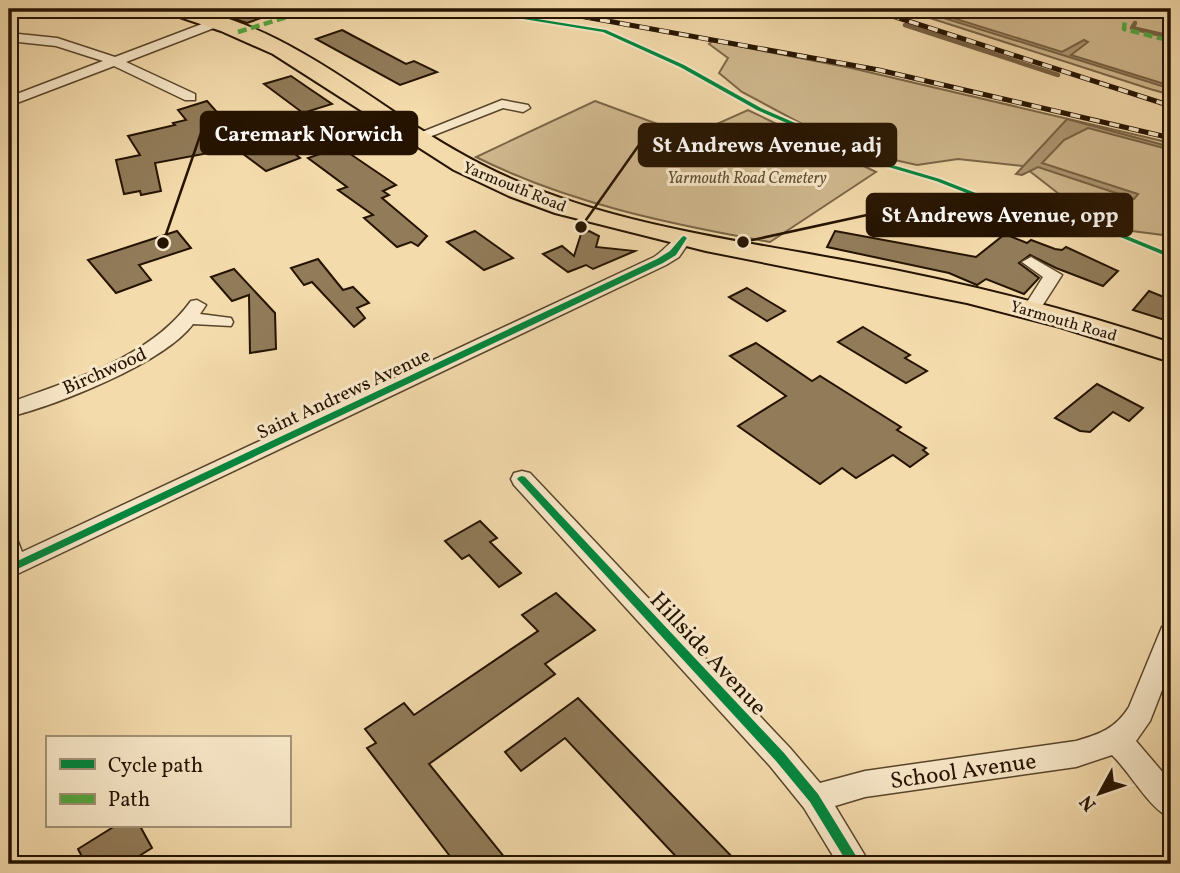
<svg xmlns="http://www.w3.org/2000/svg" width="1180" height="873" font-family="Vollkorn,serif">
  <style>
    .green { fill: #d1b98f; stroke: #7b6648; stroke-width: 2 }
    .water { fill: #ae9772; stroke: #776244; stroke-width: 2 }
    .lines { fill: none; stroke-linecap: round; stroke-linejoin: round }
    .stream { stroke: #776244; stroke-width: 4.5 }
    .building { fill: #917b59; stroke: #251300; stroke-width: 2 }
    .street-casing { stroke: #59452b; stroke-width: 3 }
    .primary-casing { stroke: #251300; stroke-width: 4 }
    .street { fill: #f8e8c9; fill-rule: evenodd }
    .primary { fill: #f4dbac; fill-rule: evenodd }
    .rail-casing { stroke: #251300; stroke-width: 5 }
    .rail { stroke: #f8e8c9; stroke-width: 3.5; stroke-dasharray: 10; stroke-linecap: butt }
    .quiet { stroke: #53a840; stroke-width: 4.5; stroke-dasharray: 9 4.5; stroke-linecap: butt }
    .cycleway-casing { stroke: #f8e8c9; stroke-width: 4 }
    .cycleway { fill: #00873e; fill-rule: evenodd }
    .labels { text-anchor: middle; stroke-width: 6; stroke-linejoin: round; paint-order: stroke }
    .far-park-label { font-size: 16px; font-style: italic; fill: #614d32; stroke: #f8e8c9 }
    .far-street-label { font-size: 16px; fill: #251300; stroke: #f8e8c9 }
    .street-label { font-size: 19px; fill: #251300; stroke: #f8e8c9 }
    .near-street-label { font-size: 23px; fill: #251300; stroke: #f8e8c9 }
    .leader { fill: none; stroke: #251300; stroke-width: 2.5 }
    .callout-dot { fill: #251300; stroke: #f8e8c9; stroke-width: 2.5 }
    .callout { fill: #251300; stroke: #251300; stroke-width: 2.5 }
    .callout-label { font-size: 21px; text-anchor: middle; font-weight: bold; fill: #fff }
  </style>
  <rect width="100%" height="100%" fill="#f4dbac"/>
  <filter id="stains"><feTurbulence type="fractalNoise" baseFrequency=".00286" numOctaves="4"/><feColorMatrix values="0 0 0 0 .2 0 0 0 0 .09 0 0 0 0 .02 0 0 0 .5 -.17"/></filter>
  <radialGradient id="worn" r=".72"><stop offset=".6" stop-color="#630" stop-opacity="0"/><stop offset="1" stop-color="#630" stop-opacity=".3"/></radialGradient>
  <g class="green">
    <polygon points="902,9 1171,9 1171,95 1150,89"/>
    <polygon points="712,41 851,68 1171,143 1171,236 1132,231 1077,208 1023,166 958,159 917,165 877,156 802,124 742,92 719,73 728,58 709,44"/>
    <path d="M595 101 690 136 748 110 876 172 770 242C669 224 568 203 476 157Z"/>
  </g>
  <g class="water">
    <polygon points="915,9 924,9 1062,52 1084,40 1088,42 1071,55 1171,86 1171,89"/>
    <polygon points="1067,119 1171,147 1171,150 1088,128 1064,140 1042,163 1138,194 1134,199 1038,167 1022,175 1016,174"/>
  </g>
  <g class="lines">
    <g class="stream">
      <polyline points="1135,23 1132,28 1171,37"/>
      <polyline points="905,25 1058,75"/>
    </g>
  </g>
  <g class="building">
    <polygon points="227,9 280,9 281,11 247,23 216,13"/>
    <polygon points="342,30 406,64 414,61 437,72 400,85 316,39"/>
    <polygon points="291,76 307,87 332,104 303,113 264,84"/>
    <polygon points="207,101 239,137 249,133 255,137 261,135 271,142 280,142 300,158 266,171 235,148 155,163 161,191 141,195 140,191 124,194 116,160 140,155 128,136 175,125 173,123 186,120 178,110"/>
    <polygon points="340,147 396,185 383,191 389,195 382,198 427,236 418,246 411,242 397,247 364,218 373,215 338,190 347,187 308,158"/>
    <polygon points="177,231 191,248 139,265 151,280 116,293 88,260"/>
    <polygon points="475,231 513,258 484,270 447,242"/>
    <polygon points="589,231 599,236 596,247 635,251 593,269 586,265 568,272 543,254 562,246 574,256 581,234"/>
    <polygon points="835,231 976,257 1005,234 1027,243 1031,240 1055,249 1062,250 1066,247 1118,271 1103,286 1056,268 1030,255 1019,263 1039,278 1024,294 986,279 977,285 949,273 827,247"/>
    <polygon points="318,259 343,290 353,287 369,303 357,308 365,318 354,327 312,282 304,285 291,268"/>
    <polygon points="234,269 275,313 276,349 250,353 249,295 232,301 211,277"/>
    <polygon points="747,288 765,299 785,311 767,321 729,297"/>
    <polygon points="1149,291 1171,300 1171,322 1133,310"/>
    <polygon points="863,327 910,355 905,358 927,371 906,383 838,342"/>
    <polygon points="756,343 812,381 820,376 901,427 897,430 926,448 923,450 928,454 910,467 893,455 856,478 842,468 820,484 738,426 786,396 730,356"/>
    <polygon points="1097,384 1143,408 1129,421 1113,412 1090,432 1080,431 1055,418"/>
    <polygon points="480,521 497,538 490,542 521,573 499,587 469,555 462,559 445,541"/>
    <polygon points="556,593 595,630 545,664 555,674 429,764 510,864 456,864 367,748 376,743 365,729 404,703 414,715 538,631 522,615"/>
    <polygon points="578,698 739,864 683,864 565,738 521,771 505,752"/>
    <polygon points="115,826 140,826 152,848 126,864 86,864 78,849"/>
  </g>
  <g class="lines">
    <defs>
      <g id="street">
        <polygon points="215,19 221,23 219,26 126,62 195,94 195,100 185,100 114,66 9,106 9,97 103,61 56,46 9,41 9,33 57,38 115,57"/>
        <polygon points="502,100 528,105 530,108 523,112 503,108 419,141 409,141 407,138"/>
        <path d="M684 233 692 238 679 257 666 265 9 578V536L17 539 22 552 654 257C664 251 676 235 684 233Z"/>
        <polygon points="1031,257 1062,275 1037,314 1031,315 1022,310 1043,277 1022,262"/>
        <path d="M197 300 206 305 200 314 231 318 233 322 231 326 193 324C164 363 57 405 9 417V403C73 379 149 359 191 301Z"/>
        <path d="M522 471 530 473 790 748 820 783 865 771 1076 741C1100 734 1115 729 1129 707L1162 627 1171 624V667L1150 721 1136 741 1171 782V818C1150 810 1130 772 1112 755L1076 767 865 797 835 806 870 864H838L804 808 770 766 514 485 511 479 514 473Z"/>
      </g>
      <path id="primary" d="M166 9C250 5 351 85 420 129 450 148 481 166 514 180 621 226 740 241 853 262 961 282 1067 308 1171 343V362L1060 327 967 303 706 251 555 213 509 196 454 170 273 54 221 31 168 13Z"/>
    </defs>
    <use href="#street" class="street-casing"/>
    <use href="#primary" class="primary-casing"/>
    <use href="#street" class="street"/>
    <use href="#primary" class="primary"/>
    <defs>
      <g id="rail">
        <polyline points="541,9 879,70 1171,138"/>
        <polyline points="871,9 1171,106"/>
      </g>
    </defs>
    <use href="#rail" class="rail-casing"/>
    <use href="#rail" class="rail"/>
    <g class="quiet">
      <polyline points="1126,9 1124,29 1171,41"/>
      <polyline points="238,32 313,9"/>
    </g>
    <defs>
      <g id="cycleway">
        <polygon points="467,9 476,9 606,30 684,65 761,108 889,164 940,179 996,201 1117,232 1171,254 1171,258 1113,234 992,203 936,181 885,166 757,110 680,67 603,32 469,10"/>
        <polygon points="684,236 687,238 676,255 663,263 9,573 9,565 657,259 670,251 682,237"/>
        <polygon points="522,476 525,477 784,753 818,794 861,864 848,864 810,802 776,761 519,481 517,479 519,477"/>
      </g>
    </defs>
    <use href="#cycleway" class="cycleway-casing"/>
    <use href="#cycleway" class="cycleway"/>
  </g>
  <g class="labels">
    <g class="far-park-label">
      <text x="747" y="183">Yarmouth Road Cemetery</text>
    </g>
    <g class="far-street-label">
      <text transform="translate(515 186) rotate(22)" y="6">Yarmouth Road</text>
      <text transform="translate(1064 320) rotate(16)" y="6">Yarmouth Road</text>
    </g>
    <g class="street-label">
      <text transform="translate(104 370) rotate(-24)" y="7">Birchwood</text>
      <text transform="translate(343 393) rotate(-25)" y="7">Saint Andrews Avenue</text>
    </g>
    <g class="near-street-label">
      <text transform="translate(709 653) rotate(47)" y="8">Hillside Avenue</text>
      <text transform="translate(963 770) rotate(-8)" y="8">School Avenue</text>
    </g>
  </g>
  <path class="leader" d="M163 243L201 133M581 227L639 145M743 242L867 215"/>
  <g class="callout-dot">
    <circle cx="163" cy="243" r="7"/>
    <circle cx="581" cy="227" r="7"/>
    <circle cx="743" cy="242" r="7"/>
  </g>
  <g class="callout">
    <rect x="201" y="112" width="216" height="42" rx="7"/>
    <rect x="639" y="124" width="257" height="42" rx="7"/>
    <rect x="867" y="194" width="265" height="42" rx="7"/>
  </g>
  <g class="callout-label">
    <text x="309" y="141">Caremark Norwich</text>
    <text x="767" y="152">St Andrews Avenue, adj</text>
    <text x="1000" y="222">St Andrews Avenue, opp</text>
  </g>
  <rect width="1180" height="873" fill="none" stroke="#f4dbac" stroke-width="35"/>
  <rect x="10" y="10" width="1159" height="852" fill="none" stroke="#251300" stroke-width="3.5"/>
  <rect x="18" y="18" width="1145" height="838" fill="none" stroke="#251300" stroke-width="2"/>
  <rect x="46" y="736" width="245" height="91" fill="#f8e8c9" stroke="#a49379" stroke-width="2"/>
  <rect x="60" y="759" width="35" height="10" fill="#00873e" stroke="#a49379" stroke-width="2"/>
  <text x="108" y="772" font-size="21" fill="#251300">Cycle path</text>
  <rect x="60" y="794" width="35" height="10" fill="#53a840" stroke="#a49379" stroke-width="2"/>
  <text x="108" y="806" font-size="21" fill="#251300">Path</text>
  <g transform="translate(1100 793) rotate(230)" stroke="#f8e8c9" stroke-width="5" paint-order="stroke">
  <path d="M0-5L12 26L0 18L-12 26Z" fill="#251300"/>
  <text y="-10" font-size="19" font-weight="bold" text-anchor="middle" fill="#251300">N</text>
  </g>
  <rect width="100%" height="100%" filter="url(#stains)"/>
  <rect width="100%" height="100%" fill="url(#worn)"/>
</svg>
